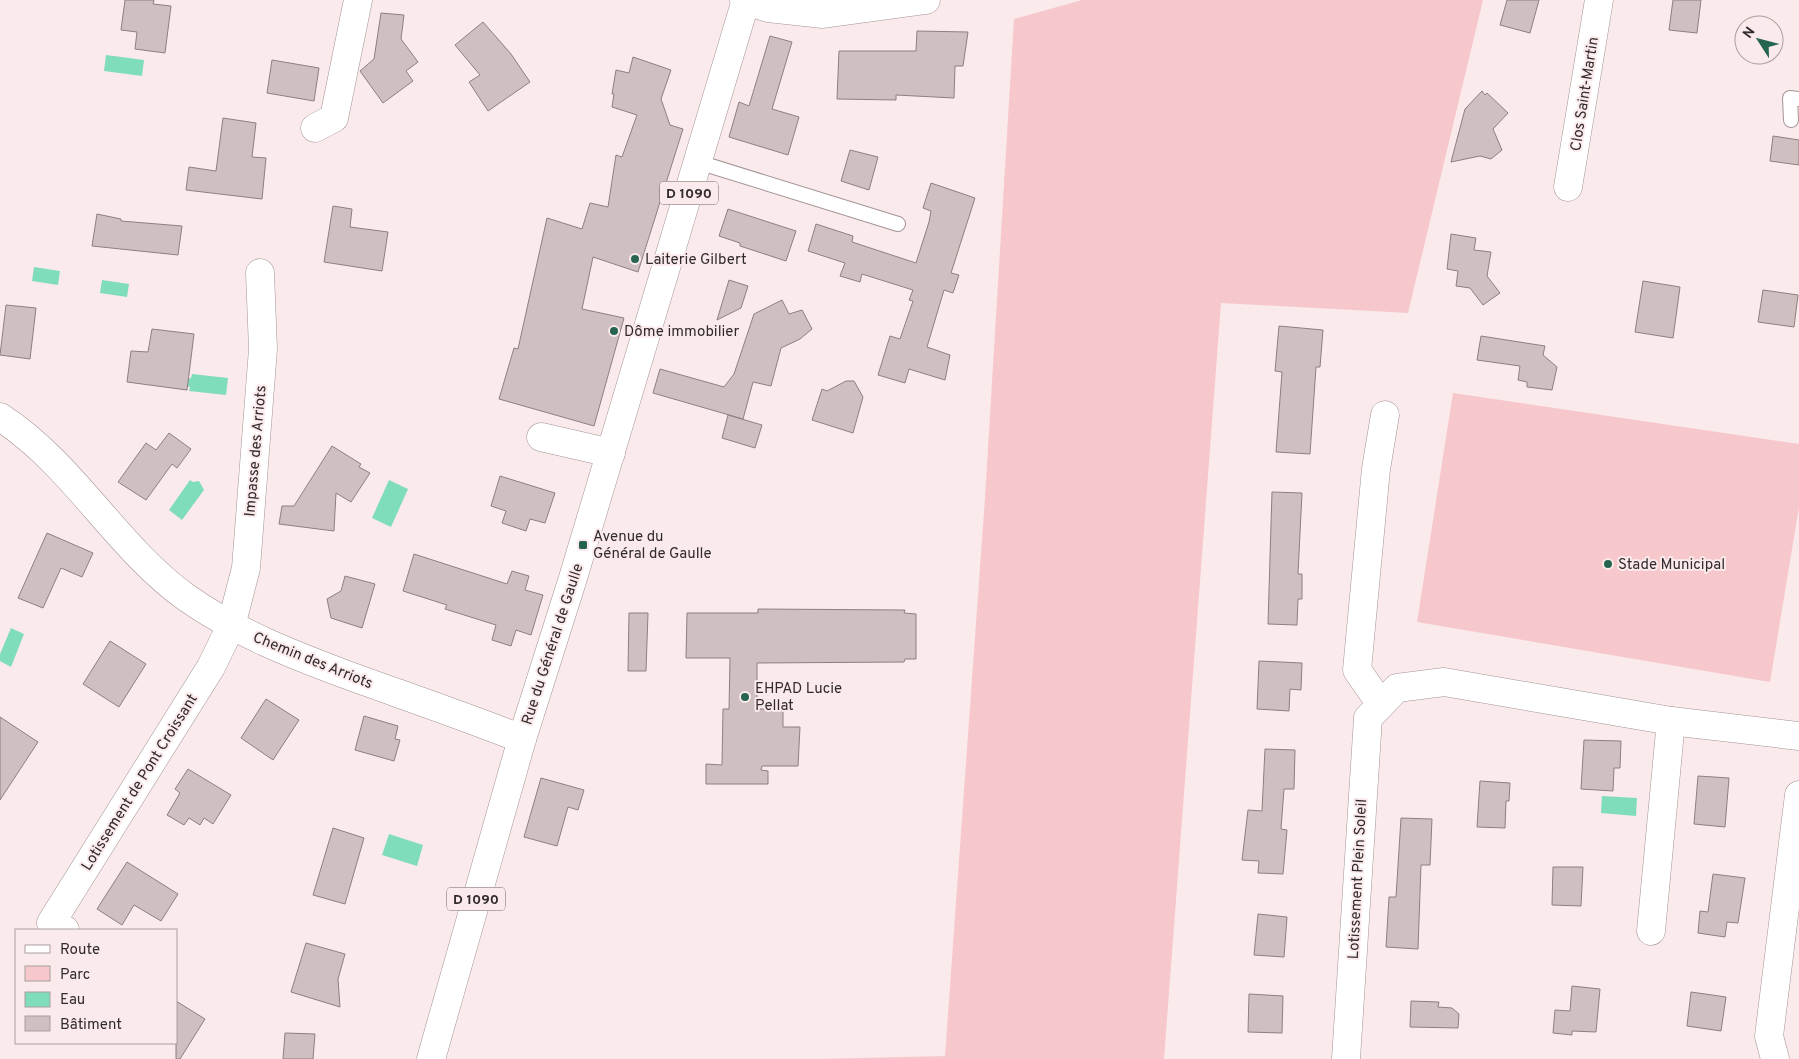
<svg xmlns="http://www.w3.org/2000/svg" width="1799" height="1059" font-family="Overpass,sans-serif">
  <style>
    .green { fill: #f6c8cc }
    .water { fill: #7fddbc }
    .building { fill: #cfbfc0; stroke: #8d7f80 }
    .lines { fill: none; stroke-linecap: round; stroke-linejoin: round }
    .lane-casing { stroke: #a39495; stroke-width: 16 }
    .street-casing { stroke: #a39495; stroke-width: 29 }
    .primary-casing { stroke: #a39495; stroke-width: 29 }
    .lane { stroke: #fff; stroke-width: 14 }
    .street { stroke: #fff; stroke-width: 28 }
    .primary { stroke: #fff; stroke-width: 28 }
    .poi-dot { fill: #256450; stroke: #fbeaeb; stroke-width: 2 }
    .labels { text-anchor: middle; stroke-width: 4; stroke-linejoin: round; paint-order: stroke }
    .shield { fill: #fbeaeb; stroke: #6e6465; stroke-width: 1 }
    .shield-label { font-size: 14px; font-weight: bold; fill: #312b2b }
    .street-label { font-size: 15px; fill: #312b2b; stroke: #fbeaeb }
    .poi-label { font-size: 15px; fill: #312b2b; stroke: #fbeaeb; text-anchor: start }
  </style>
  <rect width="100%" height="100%" fill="#fbeaeb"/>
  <g class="green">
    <polygon points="1082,0 1483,0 1408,313 1221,303 1164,1059 817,1059 945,1056 985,498 1014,19"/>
    <polygon points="1453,393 1799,444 1799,507 1770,682 1417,622"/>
  </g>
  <g class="water">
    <polygon points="106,55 144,60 142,76 104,71"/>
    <polygon points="34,267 60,271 58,285 32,281"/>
    <polygon points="102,280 129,284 127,297 100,293"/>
    <polygon points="192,374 228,378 226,395 189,391 190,387 187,386 187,379 191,378"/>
    <polygon points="190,480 193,482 199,481 204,490 182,520 169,510"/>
    <polygon points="389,480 408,489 391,527 372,518"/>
    <polygon points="11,628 24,634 11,667 0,661 0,654"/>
    <polygon points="1602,796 1637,798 1636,816 1601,813"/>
    <polygon points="389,834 423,845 417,866 382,855"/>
  </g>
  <g class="building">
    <polygon points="125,0 154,0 153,4 171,6 165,53 135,49 137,32 121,30"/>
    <polygon points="1507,0 1539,0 1530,33 1500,25"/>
    <polygon points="1673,0 1701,0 1697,33 1669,30"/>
    <polygon points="381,13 404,15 401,39 418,62 406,71 413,81 383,103 360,71 374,59"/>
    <polygon points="483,22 511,54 530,82 488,111 469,82 480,75 455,45"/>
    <polygon points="917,31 968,32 963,66 955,66 954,98 896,95 896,100 837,99 839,51 916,51"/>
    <polygon points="770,36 792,42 772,109 799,117 788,155 729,137 739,102 749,106"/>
    <polygon points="633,57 671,70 661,99 670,125 683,129 638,272 593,257 582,309 624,318 594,426 499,399 514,348 518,349 547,218 582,229 590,203 608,207 616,155 622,157 637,115 612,107 614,94 612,94 616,70 629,73"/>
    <polygon points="272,60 319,68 314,101 267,93"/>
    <polygon points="1482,91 1485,95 1487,93 1508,113 1493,129 1502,150 1491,159 1480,156 1451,162 1465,109"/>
    <polygon points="223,118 256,123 252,157 266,158 262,199 186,190 189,167 216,171"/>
    <polygon points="1773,136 1799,140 1799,165 1770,161"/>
    <polygon points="850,150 878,157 869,190 841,181"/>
    <polygon points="931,183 975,198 951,273 959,275 953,293 944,290 927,347 950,355 945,380 909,369 905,383 878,375 890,336 900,339 913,301 909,300 913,290 862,274 860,282 840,276 845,263 808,251 816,224 853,236 852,242 916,263 929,222 931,211 923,208"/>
    <polygon points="333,206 352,209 350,227 388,232 382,271 324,262"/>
    <polygon points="728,209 796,231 786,261 740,246 740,243 719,236"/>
    <polygon points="97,214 121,219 121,221 182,226 178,255 92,246"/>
    <polygon points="1451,234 1476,238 1474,250 1491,252 1487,276 1500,293 1483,305 1470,288 1456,286 1458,271 1447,269"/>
    <polygon points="729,280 748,286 741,308 717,320"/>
    <polygon points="1643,281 1680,287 1673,338 1635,332"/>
    <polygon points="1763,290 1798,295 1794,327 1758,322"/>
    <polygon points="782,300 789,314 802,310 812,329 800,339 781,348 771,386 753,382 743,419 653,393 660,369 724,387 734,374 754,314"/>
    <polygon points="6,305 36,308 30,359 0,355"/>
    <polygon points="1279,326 1323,330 1320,367 1316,367 1310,454 1276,452 1282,372 1275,371"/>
    <polygon points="152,329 194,334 187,390 127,382 131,351 148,352"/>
    <polygon points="1481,336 1545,346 1543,355 1557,367 1552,390 1527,387 1527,382 1518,380 1520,366 1477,360"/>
    <polygon points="846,381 854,381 863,397 853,433 812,420 822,389 827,391"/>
    <polygon points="728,415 762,425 755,448 722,438"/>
    <polygon points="169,433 191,449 177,468 172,464 146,500 118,482 146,443 156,450"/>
    <polygon points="332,446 361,464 359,467 370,473 351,502 336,493 334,531 279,524 282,506 294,506"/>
    <polygon points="500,476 555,493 545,523 530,519 526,531 502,523 506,511 491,506"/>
    <polygon points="1272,492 1302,493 1298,574 1302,574 1302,599 1298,599 1297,625 1268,624"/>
    <polygon points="47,533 93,553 82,577 61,568 43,608 18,598"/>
    <polygon points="414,554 507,584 512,571 529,576 525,590 543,595 531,635 516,630 511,646 492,640 496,625 445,609 447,605 403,591"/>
    <polygon points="345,576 375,584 362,628 331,618 327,599 341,591"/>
    <polygon points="758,609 905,610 904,613 916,614 916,659 905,659 904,662 757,663 757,709 783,709 783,727 800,727 798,766 762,766 761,770 768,771 768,784 706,784 706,764 722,765 723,709 729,709 730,658 686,658 687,613 758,613"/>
    <polygon points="629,613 648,613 646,671 628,671"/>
    <polygon points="110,641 146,664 119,707 83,684"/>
    <polygon points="1259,661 1302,663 1301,690 1290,689 1289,711 1257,709"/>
    <polygon points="266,699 299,720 273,760 241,738"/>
    <polygon points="364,716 398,726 395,739 400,740 394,761 355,750"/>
    <polygon points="0,717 38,742 0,800"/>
    <polygon points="1584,740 1621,741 1620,768 1614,768 1613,791 1581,789"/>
    <polygon points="1265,749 1295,750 1294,789 1284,789 1281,829 1287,830 1283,874 1258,873 1259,861 1242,860 1248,810 1262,811"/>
    <polygon points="188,769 231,795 213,824 204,818 200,825 189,818 184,825 167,815 180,793 175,789"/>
    <polygon points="1698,776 1729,778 1725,827 1694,824"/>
    <polygon points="541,778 584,790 578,810 568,807 557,846 524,837"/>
    <polygon points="1480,781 1510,783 1509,801 1506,801 1505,828 1477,827"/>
    <polygon points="1401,818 1432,819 1430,865 1421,865 1418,949 1386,947 1389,897 1396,897"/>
    <polygon points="333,828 364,838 345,904 313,895"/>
    <polygon points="127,862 178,894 161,921 134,905 122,925 97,909"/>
    <polygon points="1553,867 1583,867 1581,906 1552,905"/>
    <polygon points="1713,874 1745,878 1738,923 1727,922 1725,937 1698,933 1700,911 1708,912"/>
    <polygon points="1258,914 1287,917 1284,957 1254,955"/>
    <polygon points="306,943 345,954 338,979 340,1007 291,992"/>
    <polygon points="1572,986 1600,989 1596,1032 1572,1031 1572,1035 1553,1033 1555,1010 1570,1011"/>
    <polygon points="1691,992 1726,997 1721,1031 1687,1026"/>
    <polygon points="1249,994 1283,996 1282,1033 1248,1032"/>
    <polygon points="176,1001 205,1019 180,1059 176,1059"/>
    <polygon points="1411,1001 1439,1002 1438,1007 1452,1008 1459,1014 1458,1028 1410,1027"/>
    <polygon points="285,1033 315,1034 313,1059 283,1059"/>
  </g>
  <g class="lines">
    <defs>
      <g id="lane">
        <polyline points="1791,120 1790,98 1799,99"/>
        <polyline points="698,162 898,224"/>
      </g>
      <g id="street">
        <polyline points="744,0 768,8 823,14 926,0"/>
        <polyline points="315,128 334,118 358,0"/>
        <polyline points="1568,187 1599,0"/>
        <path d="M0 417C73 464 116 547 187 598 237 633 291 654 347 675 405 696 464 716 522 739"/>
        <polyline points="541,437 611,453"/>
        <polyline points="1380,703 1357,670 1376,469 1385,415"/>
        <polyline points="65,930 51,923 211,667 231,626 246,568 263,349 260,273"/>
        <polyline points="1651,931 1671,721"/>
        <polyline points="1346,1059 1368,718 1397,688 1444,682 1671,721 1799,736"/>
        <polyline points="1775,1059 1769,1036 1799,795"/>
      </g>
      <polyline id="primary" points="431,1059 522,739 573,578 746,0"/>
    </defs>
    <use href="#lane" class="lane-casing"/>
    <use href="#street" class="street-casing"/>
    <use href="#primary" class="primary-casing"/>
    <use href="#lane" class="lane"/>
    <use href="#street" class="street"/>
    <use href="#primary" class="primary"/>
  </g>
  <g class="poi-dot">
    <circle cx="635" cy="259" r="5"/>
    <circle cx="614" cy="331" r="5"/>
    <rect x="578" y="540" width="10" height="10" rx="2.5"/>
    <circle cx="1608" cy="564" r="5"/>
    <circle cx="745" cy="697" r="5"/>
  </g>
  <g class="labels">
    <g class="shield">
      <rect x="660" y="181.5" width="58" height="23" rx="4"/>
      <rect x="447" y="887.5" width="58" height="23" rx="4"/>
    </g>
    <g class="shield-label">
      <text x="689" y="198">D 1090</text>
      <text x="476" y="904">D 1090</text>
    </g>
    <g class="street-label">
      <text transform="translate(1584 94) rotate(-81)" y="5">Clos Saint-Martin</text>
      <text transform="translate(255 451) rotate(-85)" y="5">Impasse des Arriots</text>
      <text transform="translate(552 644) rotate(-72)" y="5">Rue du Général de Gaulle</text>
      <text transform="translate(313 660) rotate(22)" y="5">Chemin des Arriots</text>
      <text transform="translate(139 782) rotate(-58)" y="5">Lotissement de Pont Croissant</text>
      <text transform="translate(1357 879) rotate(-87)" y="5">Lotissement Plein Soleil</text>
    </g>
    <g class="poi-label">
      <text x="645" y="264">Laiterie Gilbert</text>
      <text x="624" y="336">Dôme immobilier</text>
      <text x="593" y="541">Avenue du<tspan x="593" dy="17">Général de Gaulle</tspan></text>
      <text x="1618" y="569">Stade Municipal</text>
      <text x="755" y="693">EHPAD Lucie<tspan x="755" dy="17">Pellat</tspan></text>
    </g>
  </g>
  <rect x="15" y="929" width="162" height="115" fill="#fbeaeb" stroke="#aa9e9e"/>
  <rect x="25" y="945" width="25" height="8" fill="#ffffff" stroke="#aa9e9e"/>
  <text x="60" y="954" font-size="15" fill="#312b2b">Route</text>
  <rect x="25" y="966" width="25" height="15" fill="#f6c8cc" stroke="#aa9e9e"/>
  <text x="60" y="979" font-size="15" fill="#312b2b">Parc</text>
  <rect x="25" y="992" width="25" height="15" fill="#7fddbc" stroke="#aa9e9e"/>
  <text x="60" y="1004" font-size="15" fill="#312b2b">Eau</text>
  <rect x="25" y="1016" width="25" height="15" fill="#cfbfc0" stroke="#aa9e9e"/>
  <text x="60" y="1029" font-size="15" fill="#312b2b">Bâtiment</text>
  <g transform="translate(1759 40) rotate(306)"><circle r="24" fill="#fbeaeb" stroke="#aa9e9e"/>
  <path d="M0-4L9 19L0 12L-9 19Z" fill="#256450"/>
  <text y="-8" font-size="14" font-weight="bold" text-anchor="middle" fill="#312b2b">N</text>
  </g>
</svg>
